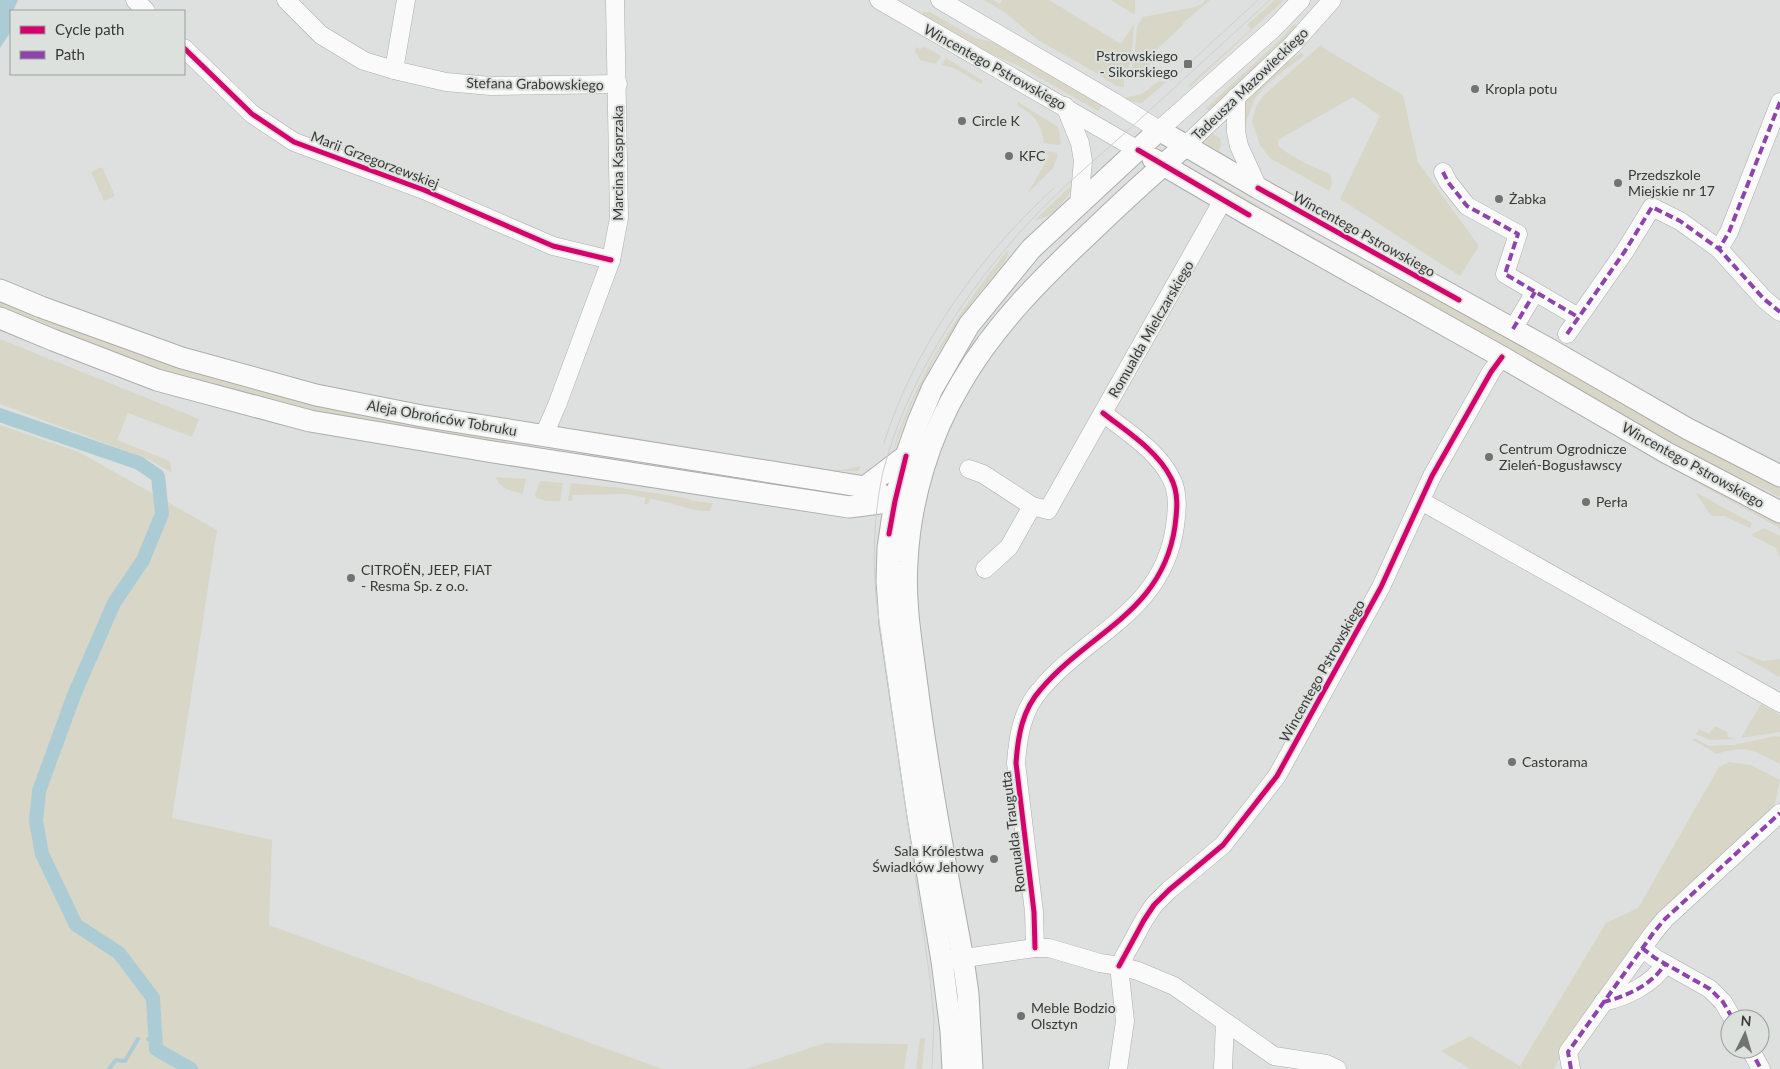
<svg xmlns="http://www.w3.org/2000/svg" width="1780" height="1069" font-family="Lato,sans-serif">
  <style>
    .green { fill: #d8d6c7 }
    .water { fill: #abccd5 }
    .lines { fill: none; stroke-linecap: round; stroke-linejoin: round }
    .stream { stroke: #abccd5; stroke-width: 4 }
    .canal { stroke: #abccd5; stroke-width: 14 }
    .minor-casing { stroke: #acadac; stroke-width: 19 }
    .major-casing { stroke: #acadac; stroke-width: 23 }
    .minor { stroke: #fafafa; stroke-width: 18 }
    .major { stroke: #fafafa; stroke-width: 21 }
    .tram { stroke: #cfcfcf; stroke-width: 1 }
    .quiet { stroke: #8e44ad; stroke-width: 4; stroke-dasharray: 8 4; stroke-linecap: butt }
    .cycleway-casing { stroke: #dce1de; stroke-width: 8 }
    .cycleway { stroke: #d6006c; stroke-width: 5 }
    .poi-dot { fill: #717372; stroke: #dce1de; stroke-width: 2 }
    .labels { text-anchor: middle; stroke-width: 4; stroke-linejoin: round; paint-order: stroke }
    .poi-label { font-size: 14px; fill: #373938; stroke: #dce1de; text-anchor: start }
    .street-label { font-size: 14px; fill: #373938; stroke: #dce1de }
  </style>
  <rect width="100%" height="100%" fill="#dde0de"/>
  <g class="green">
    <polygon points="984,0 993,0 1000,4 1002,0 1049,0 1121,44 1134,24 1131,62 1124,78 1124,87 1116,86 1098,74 1038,40 1006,13"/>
    <polygon points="1111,0 1135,0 1135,15"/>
    <polygon points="1205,0 1210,0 1183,23 1183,25 1156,50 1146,73 1127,80 1134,62 1137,27 1143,17 1195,7 1202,4"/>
    <polygon points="1275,0 1284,0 1190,87 1189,85 1251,29 1247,25"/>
    <polygon points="923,12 930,12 975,38 997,43 1103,104 1098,111 1021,67 984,51 922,15"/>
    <polygon points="1294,24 1299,27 1210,112 1206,108 1284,36"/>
    <path d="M1321 45 1325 49 1403 95 1418 162 1479 246 1460 276 1340 199 1380 116 1353 97 1278 140V146L1289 154 1307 164 1330 174C1333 181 1332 185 1329 191L1270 158 1260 145 1252 121 1256 106 1264 95Z"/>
    <polygon points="916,47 920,49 925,47 941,56 936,64 920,60 915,51"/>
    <path d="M1301 53 1304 56C1287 68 1268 81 1256 97 1251 105 1249 121 1243 125 1244 119 1243 112 1244 106 1250 85 1284 65 1301 53Z"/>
    <polygon points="946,58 983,81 981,84 954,68 942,65"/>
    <polygon points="1159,81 1166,82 1142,103 1129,101 1124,98 1142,94"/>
    <path d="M1018 102 1058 127 1061 143 1058 145 1044 143C1041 122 1035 116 1017 105Z"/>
    <polygon points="1210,132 1220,138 1221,144 1219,151 1202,141"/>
    <polygon points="1041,151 1054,152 1058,155 1053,168 1028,193 1049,156"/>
    <polygon points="102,167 115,196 104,201 91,172"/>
    <polygon points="1212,179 1341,253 1380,272 1432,295 1780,485 1780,497 1750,482 1718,470 1209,184"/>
    <path d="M1075 182C1068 198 1054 218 1035 220Z"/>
    <path d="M1008 250 1009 252 1005 261 970 305 937 354 913 400 891 457C913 380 958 312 1008 250Z"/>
    <polygon points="0,299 503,439 510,446 292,408 187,379 83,343 0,309"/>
    <polygon points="0,339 199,419 192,437 128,413 117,440 170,461 172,473 150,460 0,404"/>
    <polygon points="0,425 79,452 217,530 172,818 272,840 269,925 662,1069 0,1069"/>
    <polygon points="586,430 832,470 842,470 860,466 859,471 824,471 586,434"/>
    <polygon points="583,450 855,494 854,497 716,475 581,459"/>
    <path d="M496 477 526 479 523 492 522 494C511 490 499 489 496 477Z"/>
    <polygon points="1690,479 1704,480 1780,521 1780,528"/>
    <polygon points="540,481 563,483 560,501 546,501 536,498 535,495"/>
    <path d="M571 483 621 488 686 498 693 501 713 503 710 511C689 512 671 501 650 499L648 504H644L646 498 626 494 572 495V501H568Z"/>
    <polygon points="1695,492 1752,523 1750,528 1724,516 1711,516"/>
    <polygon points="1764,528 1780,536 1780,558 1776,548 1751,535"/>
    <polygon points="1733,650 1763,661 1780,659 1780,676 1779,677"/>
    <polygon points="1761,704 1780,715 1780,732 1741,738"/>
    <polygon points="1715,726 1727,732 1728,737 1737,739 1710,740 1696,734 1699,729 1709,734"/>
    <path d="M1775 736 1780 737V764C1753 751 1748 744 1717 754L1693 740 1694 738 1709 746 1734 745Z"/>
    <polygon points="1729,762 1751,765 1780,780 1775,804 1649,923 1577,1023 1554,1069 1470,1069 1441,1051 1470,1036 1520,1066 1606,923 1638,908 1719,767"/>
    <polygon points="920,1038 925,1038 922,1069 916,1069"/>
    <polygon points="825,1043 908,1044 904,1069 746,1069"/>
  </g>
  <polygon class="water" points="0,0 18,0 13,11 11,11 10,33 0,48"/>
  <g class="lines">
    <g class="stream">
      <polyline points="148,1039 155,1040"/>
      <polyline points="109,1069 116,1060 125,1061 138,1039"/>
    </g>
    <polyline class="canal" points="0,415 139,463 158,476 162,514 143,560 114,603 74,695 39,791 36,821 42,854 76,925 119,953 153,998 156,1049 191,1069"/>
    <defs>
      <g id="minor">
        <polyline points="135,0 146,11"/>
        <polyline points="286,0 321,35 364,61 394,70 446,82 491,86 618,84"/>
        <polyline points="879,0 1138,150"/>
        <polyline points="940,0 1114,102 1159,130 1273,29 1301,0"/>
        <polyline points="184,48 252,114 294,142 424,190 553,246 611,260"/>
        <polyline points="394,70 406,0"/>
        <polyline points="1236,97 1236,132 1239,146 1258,188"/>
        <polyline points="1780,102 1729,232 1719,249 1764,299 1780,312"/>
        <polyline points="1065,106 1080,143 1083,161 1079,204"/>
        <polyline points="1185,146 1293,44 1332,0"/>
        <polyline points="1443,172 1448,182 1467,206 1518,234 1505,274 1578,317"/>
        <polyline points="1513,329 1535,292"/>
        <polyline points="1567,334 1625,251 1652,207 1680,221 1719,249"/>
        <polyline points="544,435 557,405 611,260 619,218 615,0"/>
        <polyline points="969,469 983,474 1032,506 1048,510 1223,200"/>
        <polyline points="1421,501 1780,703"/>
        <polyline points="985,569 1009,547 1032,506"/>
        <path d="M1035 948 1034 912 1016 763C1018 736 1022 710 1041 689 1089 632 1163 612 1175 526 1177 511 1179 493 1171 478 1157 450 1127 432 1103 413"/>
        <polyline points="1642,948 1655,958 1710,989 1723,1002 1733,1019"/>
        <polyline points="951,960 1035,948 1049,948 1100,963 1119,966 1138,971 1174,986 1274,1056 1326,1064 1337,1069"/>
        <polyline points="1119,966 1144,920 1154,905 1169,890 1223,845 1277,776 1381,587 1432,476 1491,372 1502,357"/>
        <path d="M1603 1002C1626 997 1653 984 1665 964"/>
        <polyline points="1750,1049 1761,1069"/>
        <polyline points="1118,1069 1125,1021 1119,966"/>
        <polyline points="1223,1069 1225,1022"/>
        <polyline points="1571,1069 1568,1052 1654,932 1665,919 1780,813"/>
      </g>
      <g id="major">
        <polyline points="1153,159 1249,215 1502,357 1667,453 1780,512"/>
        <polyline points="0,290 41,307 182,358 316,395 422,416 865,487 895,501"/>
        <polyline points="0,318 53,340 157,380 310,421 487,451 849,507 895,501 907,503"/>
        <polyline points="865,487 906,456"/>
        <polyline points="953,1069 951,1031 942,961 918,816 890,623 887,581 888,548 895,501 906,456 918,422 932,389 969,325 1031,249 1159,130 1258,188 1549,349 1688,429 1780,476"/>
        <path d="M972 1069 968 994 963 959C946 868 929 778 917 686 912 646 904 603 907 562 910 500 929 436 961 383 995 324 1044 276 1093 230 1123 201 1154 173 1185 146"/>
      </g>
    </defs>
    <use href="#minor" class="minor-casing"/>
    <use href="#major" class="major-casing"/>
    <use href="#minor" class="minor"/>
    <use href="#major" class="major"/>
    <g class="tram">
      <polyline points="1170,81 1258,0"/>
      <path d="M884 443C914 347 980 255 1054 188"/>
      <path d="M932 1069 934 1020 930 979 878 613C872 567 873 521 882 476 886 459 892 441 898 425 928 348 977 278 1033 218 1062 187 1095 160 1126 132 1174 88 1222 44 1270 0"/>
    </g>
    <g class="quiet">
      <polyline points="1780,102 1729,232 1719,249 1764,299 1780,312"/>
      <polyline points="1443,172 1448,182 1467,206 1518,234 1505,274 1578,317"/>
      <polyline points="1513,329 1535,292"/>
      <polyline points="1567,334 1625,251 1652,207 1680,221 1719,249"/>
      <polyline points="1642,948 1655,958 1710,989 1723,1002 1733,1019"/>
      <path d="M1603 1002C1626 997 1653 984 1665 964"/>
      <polyline points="1750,1049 1761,1069"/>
      <polyline points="1571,1069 1568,1052 1654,932 1665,919 1780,813"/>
    </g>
    <defs>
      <g id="cycleway">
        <polyline points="184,48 252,114 294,142 424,190 553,246 611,260"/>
        <polyline points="1138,150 1249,215"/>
        <polyline points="1258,188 1459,300"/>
        <polyline points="889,534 895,501 906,456"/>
        <path d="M1035 948 1034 912 1016 763C1018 736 1022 710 1041 689 1089 632 1163 612 1175 526 1177 511 1179 493 1171 478 1157 450 1127 432 1103 413"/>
        <polyline points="1119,966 1144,920 1154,905 1169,890 1223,845 1277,776 1381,587 1432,476 1491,372 1502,357"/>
      </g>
    </defs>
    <use href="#cycleway" class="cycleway-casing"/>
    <use href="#cycleway" class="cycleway"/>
  </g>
  <g class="poi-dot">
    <rect x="1183" y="59" width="10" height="10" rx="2.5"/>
    <circle cx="1475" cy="89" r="5"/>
    <circle cx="962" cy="121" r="5"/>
    <circle cx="1009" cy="156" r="5"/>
    <circle cx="1618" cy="183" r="5"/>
    <circle cx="1499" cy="199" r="5"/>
    <circle cx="1489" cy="457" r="5"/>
    <circle cx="1586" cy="502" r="5"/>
    <circle cx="351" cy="578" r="5"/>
    <circle cx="1512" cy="762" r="5"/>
    <circle cx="994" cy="859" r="5"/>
    <circle cx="1021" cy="1016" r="5"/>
  </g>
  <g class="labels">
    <g class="poi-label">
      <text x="1178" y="61" text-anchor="end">Pstrowskiego<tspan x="1178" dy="16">- Sikorskiego</tspan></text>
      <text x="1485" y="94">Kropla potu</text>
      <text x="972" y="126">Circle K</text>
      <text x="1019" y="161">KFC</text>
      <text x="1628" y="180">Przedszkole<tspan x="1628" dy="16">Miejskie nr 17</tspan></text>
      <text x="1509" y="204">Żabka</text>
      <text x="1499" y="454">Centrum Ogrodnicze<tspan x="1499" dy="16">Zieleń-Bogusławscy</tspan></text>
      <text x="1596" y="507">Perła</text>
      <text x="361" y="575">CITROËN, JEEP, FIAT<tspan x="361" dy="16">- Resma Sp. z o.o.</tspan></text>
      <text x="1522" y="767">Castorama</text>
      <text x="984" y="856" text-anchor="end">Sala Królestwa<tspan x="984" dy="16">Świadków Jehowy</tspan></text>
      <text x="1031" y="1013">Meble Bodzio<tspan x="1031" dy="16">Olsztyn</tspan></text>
    </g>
    <g class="street-label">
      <text transform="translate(995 67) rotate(29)" y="5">Wincentego Pstrowskiego</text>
      <text transform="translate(535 84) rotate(1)" y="5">Stefana Grabowskiego</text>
      <text transform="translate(1250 84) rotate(-44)" y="5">Tadeusza Mazowieckiego</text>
      <text transform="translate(375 160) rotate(21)" y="5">Marii Grzegorzewskiej</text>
      <text transform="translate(618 163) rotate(-90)" y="5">Marcina Kasprzaka</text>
      <text transform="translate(1364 234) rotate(29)" y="5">Wincentego Pstrowskiego</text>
      <text transform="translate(1151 329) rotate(-60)" y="5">Romualda Mielczarskiego</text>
      <text transform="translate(442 418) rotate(10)" y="5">Aleja Obrońców Tobruku</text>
      <text transform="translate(1693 465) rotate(29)" y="5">Wincentego Pstrowskiego</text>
      <text transform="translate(1322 671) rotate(-61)" y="5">Wincentego Pstrowskiego</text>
      <text transform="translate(1013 832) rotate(-97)" y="5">Romualda Traugutta</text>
    </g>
  </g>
  <rect x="10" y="10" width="175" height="65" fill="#dce1de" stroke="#9a9e9c"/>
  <rect x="20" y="26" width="25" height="8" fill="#d6006c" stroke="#9a9e9c"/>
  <text x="55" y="35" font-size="15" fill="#373938">Cycle path</text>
  <rect x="20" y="51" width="25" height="8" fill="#8e44ad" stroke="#9a9e9c"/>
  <text x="55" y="60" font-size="15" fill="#373938">Path</text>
  <g transform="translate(1745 1034) rotate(5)"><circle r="24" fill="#dce1de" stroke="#9a9e9c"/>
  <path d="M0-4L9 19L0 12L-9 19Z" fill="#717372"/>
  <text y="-8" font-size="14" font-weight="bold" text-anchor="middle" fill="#373938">N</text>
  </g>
</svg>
